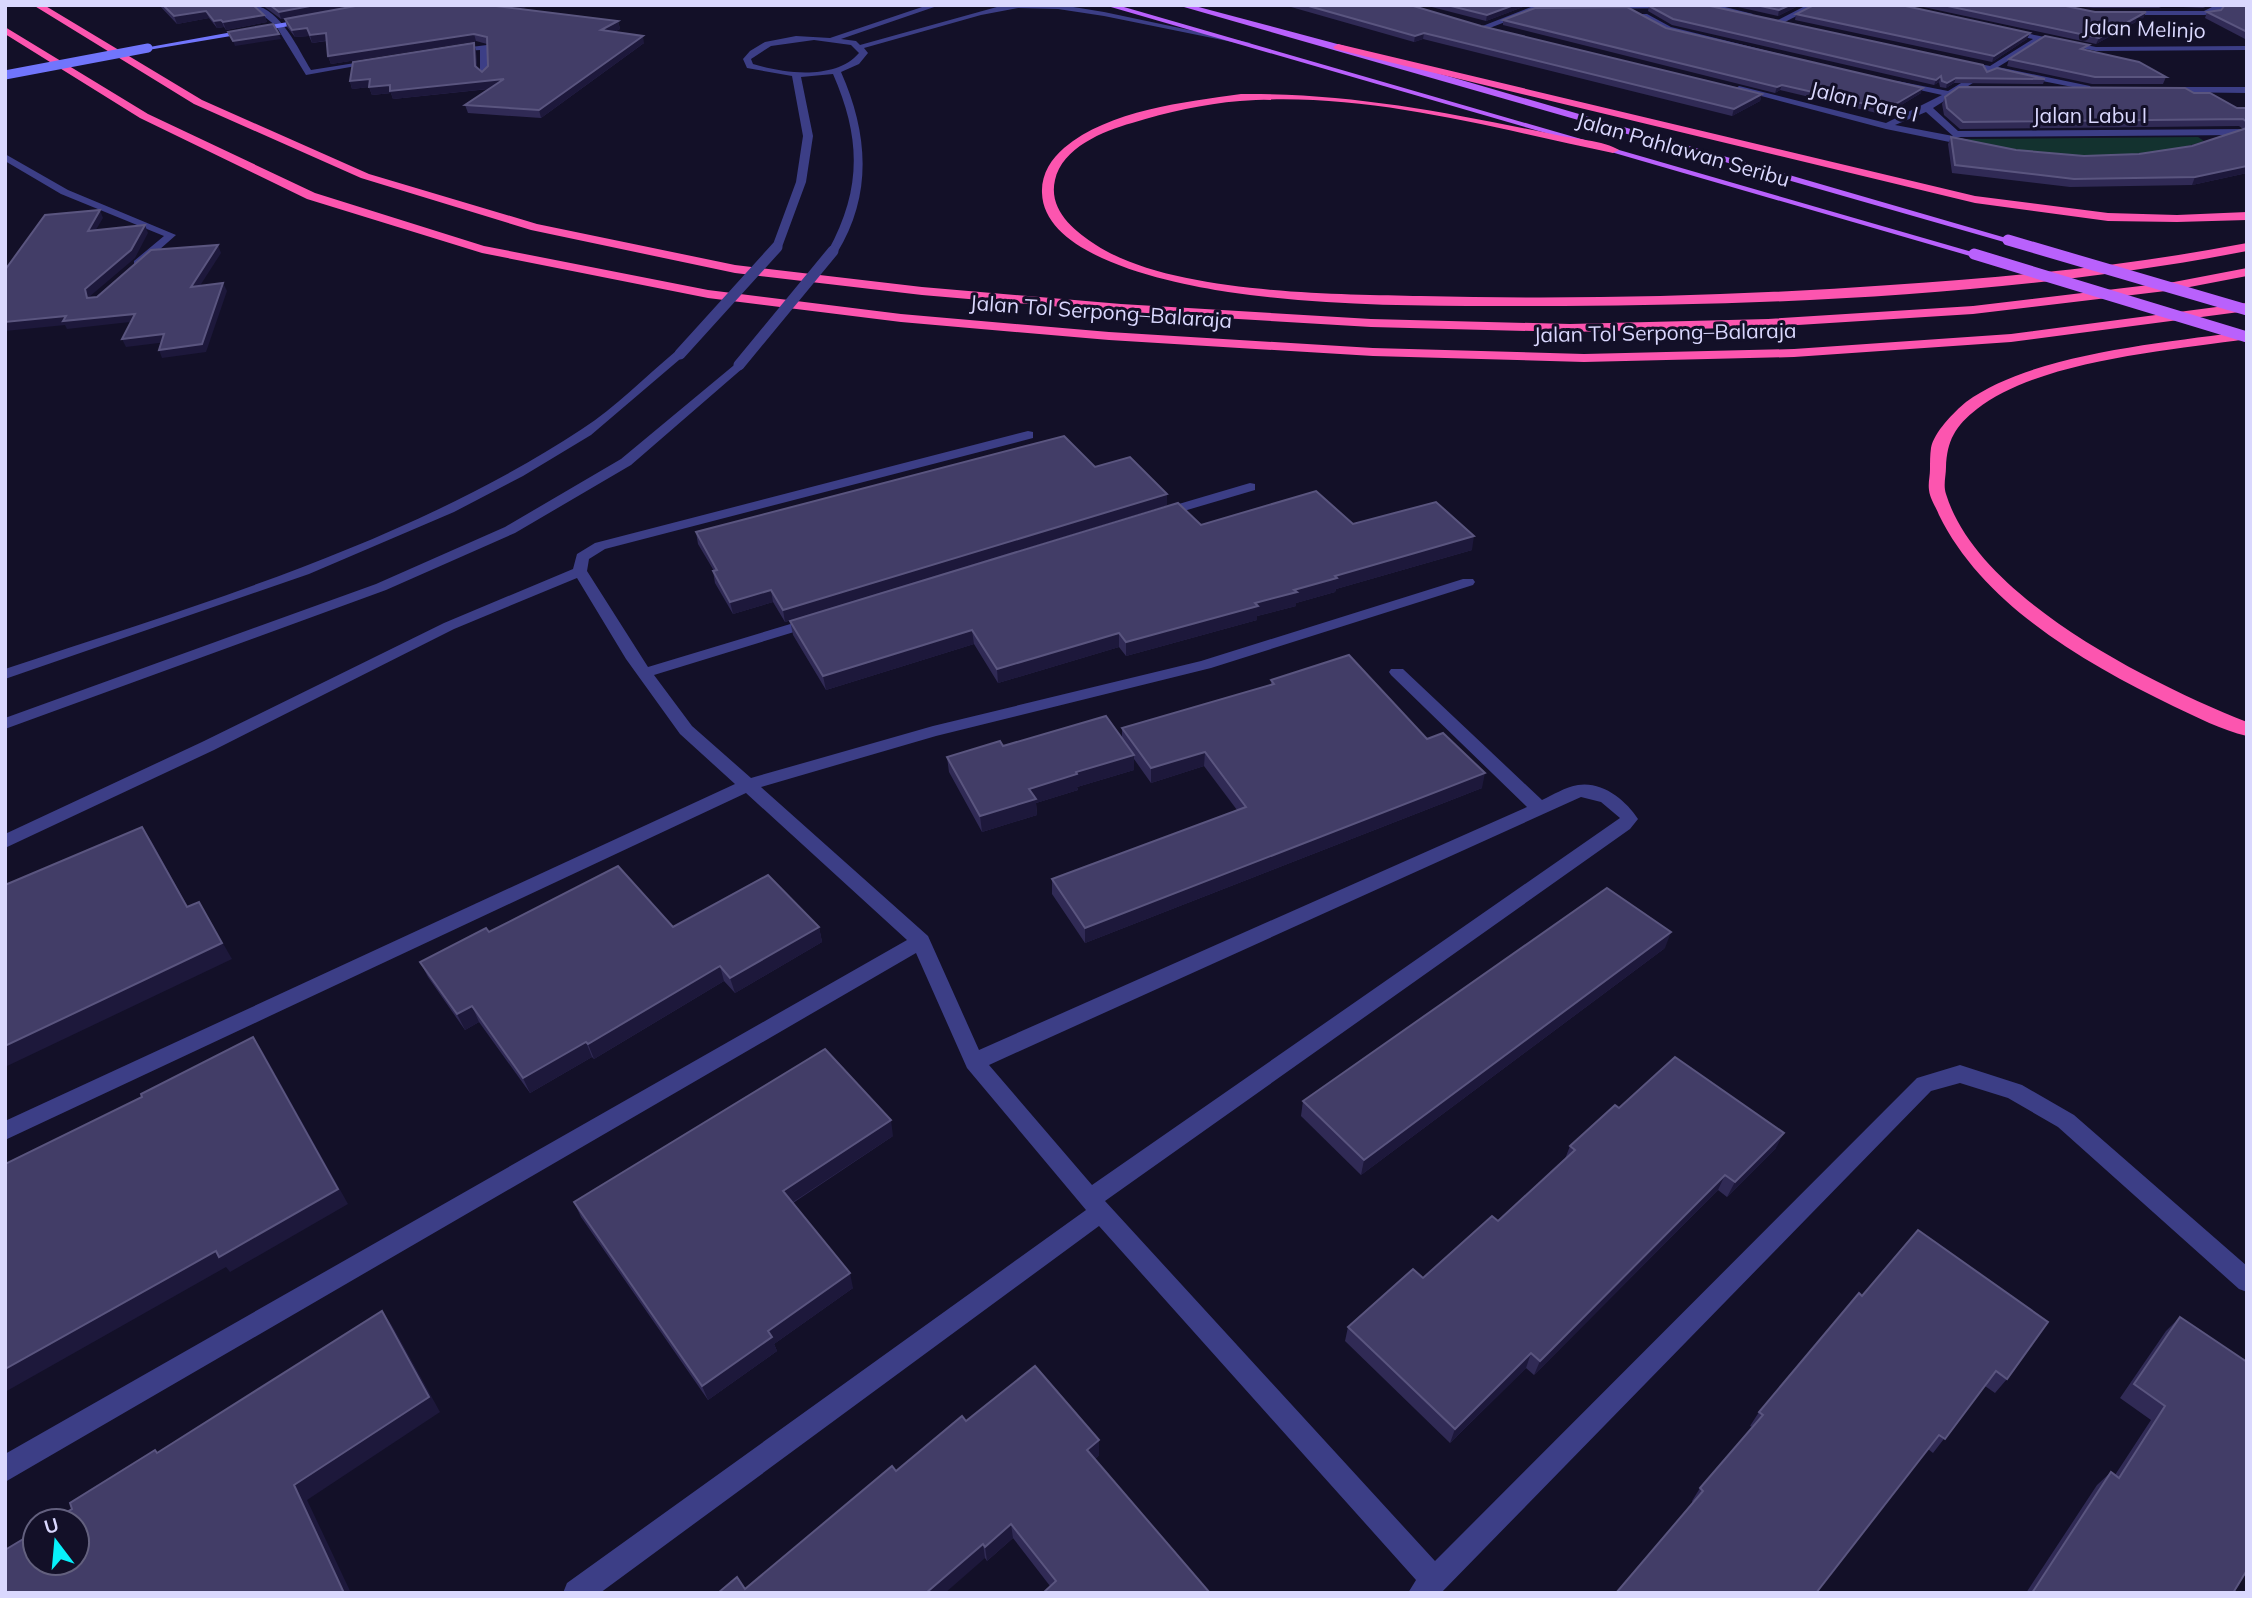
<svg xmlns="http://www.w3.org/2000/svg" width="2252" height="1598" font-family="Mulish,sans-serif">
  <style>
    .green { fill: #13322f }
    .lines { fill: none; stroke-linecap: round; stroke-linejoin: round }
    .street { fill: #3c3e86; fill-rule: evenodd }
    .secondary { fill: #7175fc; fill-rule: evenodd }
    .primary { fill: #b961fc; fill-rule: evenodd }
    .highway { fill: #fc55af; fill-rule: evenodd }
    .street-bridge { stroke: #3c3e86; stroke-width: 11 }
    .secondary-bridge { stroke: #7175fc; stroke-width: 9 }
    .primary-bridge { stroke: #b961fc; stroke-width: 11 }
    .wall { fill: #302a55 }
    .shaded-wall { fill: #1d183b }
    .building { fill: #423d67; stroke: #5a557f; stroke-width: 2 }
    .labels { text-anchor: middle; stroke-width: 6; stroke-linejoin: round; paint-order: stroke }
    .far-street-label { font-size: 21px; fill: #dad8fe; stroke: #131028 }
  </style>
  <rect width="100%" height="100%" fill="#131028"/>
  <path class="green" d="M2198 137 2204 141C2139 163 2028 160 1964 139Z"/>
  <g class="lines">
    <g class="street">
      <path d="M250 5C279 5 298 49 311 70L374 60 378 62 306 75 276 26Z"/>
      <path d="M928 5H940L841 39 856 41 860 45 1004 5H1061L1104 12 1251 43 1247 45 1104 16 1058 9 1018 8 981 15 864 48 868 53 859 64 841 72C868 133 873 194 837 253H829L828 251C862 189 861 138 833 74L801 77 813 136 806 182 782 247 773 249 772 247 796 182 803 136 792 76 747 68 743 59 750 51 765 42 796 36 830 38ZM814 40 851 45 859 53C836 80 785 74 753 64L751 59 771 46Z"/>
      <polygon points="1536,5 1717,5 1753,14 1749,16 1709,8 1539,9 1487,29 1480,27"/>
      <polygon points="1807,5 1818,5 1783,23 1776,21"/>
      <polygon points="2216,5 2225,5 2216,14 2204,15 2122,15 2118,13 2122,11 2204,11"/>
      <polygon points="1641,14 1647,14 1671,27 1792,57 1788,59 1665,31 1641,18"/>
      <path d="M2004 29 2096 47 2247 46V50L2096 51 2042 40 1998 67 2090 86 2093 91 1992 71 1933 108 1958 131 2247 129V135L1956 137 1977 142 1979 144 1974 147 1886 129 1735 89 1739 86 1886 123 1942 95 1897 85V81L1948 91 1984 69 1958 64V60L1990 66 2033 39 2004 33ZM1926 112 1953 136 1895 125Z"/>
      <polygon points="487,45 488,74 484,77 480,74 480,50 451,52 447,50"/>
      <polygon points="2166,87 2247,87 2247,93 2163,92"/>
      <polygon points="5,154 68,190 176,235 142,265 134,265 134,261 164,236 61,194 5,161"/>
      <path d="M676 351 686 354 591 435 523 476 454 512 309 574 5 679V669C202 603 407 544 582 429 616 407 645 377 676 351Z"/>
      <polygon points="739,361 745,365 743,368 631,465 515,533 386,590 5,729 5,718 376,584 505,527 621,459"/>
      <path d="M1028 431 1033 432V438L605 549 589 559 587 571 648 667 807 619H817L820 622 817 625 654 675 692 726 751 778 933 726 1201 661 1463 579H1473L1475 582 1473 585 1211 668 936 736 761 787 928 936 979 1050 1527 807 1391 675 1389 672 1391 669H1403L1542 800C1553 795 1565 787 1578 785 1602 781 1626 800 1638 819L1630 829 1105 1201 1435 1561 1917 1078 1960 1065 2022 1085 2074 1115 2247 1266V1292L2239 1289 2058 1127 2008 1098 1960 1083 1931 1091 1441 1593H1408L1416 1580 1099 1226 600 1593H563L567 1583 1086 1210 967 1068 916 953 5 1482V1454L907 940 746 793 5 1140V1121L735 784 680 734 626 659 577 578 454 629 214 750 5 848V834L202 742 444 623 573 569 577 554 595 543ZM1581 797 1601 802 1620 818 1092 1185 989 1065Z"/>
      <polygon points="1250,483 1255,484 1255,490 1160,518 1153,514 1155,511"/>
    </g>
    <polygon class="secondary" points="310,18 313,22 148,50 144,48"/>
    <g class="primary">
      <polygon points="1104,5 1117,5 1979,254 1970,256"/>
      <polygon points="1177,5 1191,5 1341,45 2013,240 2004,242"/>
    </g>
    <g class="highway">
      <polygon points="33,5 44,5 202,100 369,174 537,224 735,265 922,287 1121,304 1371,319 1570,324 1768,319 1973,306 2174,282 2247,268 2247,276 2174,290 1973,314 1768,327 1570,332 1371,327 1121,312 922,295 735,273 531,230 361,178 194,104"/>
      <polygon points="5,27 148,114 315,193 484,246 708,290 901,314 1109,332 1373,348 1584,354 1794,349 2011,334 2247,303 2247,311 2011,342 1794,357 1584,362 1373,356 1109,340 901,322 708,298 482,253 307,199 140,118 5,34"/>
      <polygon points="1338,44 1975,196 2108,213 2177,215 2247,212 2247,220 2177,222 2108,221 1975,203 1335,49 1333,47"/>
      <path d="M1241 94C1350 93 1445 112 1552 134 1569 138 1606 141 1619 150L1613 153C1492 128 1365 91 1240 101 1203 104 1168 112 1132 123 1103 131 1062 148 1055 180 1048 210 1074 231 1096 245 1172 294 1332 294 1421 296 1578 300 1734 296 1890 285 2010 277 2129 266 2247 243V251C2025 294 1789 305 1563 306 1452 306 1338 308 1228 292 1177 284 1044 259 1042 193 1041 175 1051 159 1064 148 1109 110 1185 102 1241 94Z"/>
      <path d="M2247 331V339C2168 351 2040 360 1977 409 1955 426 1947 441 1946 467 1946 476 1943 485 1946 494 1978 599 2152 684 2247 722V736C2221 730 2197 717 2173 706 2086 664 1983 605 1939 515 1936 507 1930 499 1929 490 1928 483 1930 476 1930 469 1930 462 1930 455 1931 448 1934 432 1954 412 1966 402 2033 353 2165 343 2247 331Z"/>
    </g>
    <g class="street-bridge">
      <polyline points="680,354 777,247"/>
      <polyline points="739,365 833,251"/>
    </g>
    <polyline class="secondary-bridge" points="5,75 148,48"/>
    <g class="primary-bridge">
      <polyline points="2008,240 2247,310"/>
      <polyline points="1974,254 2247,337"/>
    </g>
  </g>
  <g class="wall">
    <polygon points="159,5 253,5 264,15 267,22 226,30 224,27 217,28 209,18 177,24"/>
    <polygon points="262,5 356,5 281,19"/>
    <polygon points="361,5 534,5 518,9 618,21 620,29 614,32 644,43 541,118 468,113 465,105 489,89 393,99 391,93 372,95 369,87 352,89 350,81 476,51 477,68 482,72 488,66 487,44 476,41 331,64 328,56 327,41 312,43 309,36 295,37 287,27 285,19"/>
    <polygon points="1291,5 1410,5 1481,26 1762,94 1760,101 1732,116 1423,39 1414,42 1291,7"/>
    <polygon points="1424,5 1528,5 1486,21"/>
    <polygon points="1729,5 1800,5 1778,16"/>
    <polygon points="1914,5 2061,5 2095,12 2146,12 2143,18 2096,44"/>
    <polygon points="2062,5 2210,5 2203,8 2163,6 2159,8 2093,8"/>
    <polygon points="2247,5 2247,40 2205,18 2207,12"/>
    <polygon points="1649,6 1987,72 2045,79 2043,84 1954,83 1946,88 1940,87 1939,82 1934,85 1672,25 1648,11"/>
    <polygon points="1796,14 2027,39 1992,62 1795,20"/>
    <polygon points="1503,20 1666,28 1921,93 1885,115 1780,90 1775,93 1503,25"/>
    <polygon points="2087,51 2166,77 2163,84 2092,84 2007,66 2009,59"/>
    <polygon points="2194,93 2237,108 2247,108 2247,173 2192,185 2070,187 1952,173 1948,144 1951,137 2016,150 2084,156 2139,154 2192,146 2243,129 2239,126 1960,129 1944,115 1942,104 1945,97"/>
    <polygon points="1095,467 1167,505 785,622 773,602 733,614 715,583 713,571 714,571 698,544 696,532"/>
    <polygon points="1353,524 1472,550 1336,589 1335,592 1296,603 1296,606 1257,616 1257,620 1126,656 1119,647 998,683 974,644 826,690 793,635 790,621 1201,525"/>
    <polygon points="1271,680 1427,739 1482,788 1085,943 1052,894 1052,879 1237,810 1204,766 1151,783 1134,759 1134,770 1077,787 1078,790 1036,803 1037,815 982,832 949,772 947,757 1122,739 1122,728 1271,685"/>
    <polygon points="673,927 819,927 822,942 735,993 724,981 594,1059 592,1057 530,1093 479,1022 465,1030 428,977 420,962 489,932"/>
    <polygon points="1665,948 1361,1175 1301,1116 1303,1101"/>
    <polygon points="1619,1108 1776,1148 1727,1197 1718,1190 1534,1375 1526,1368 1450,1443 1345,1341 1348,1327 1423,1278 1498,1221 1565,1159 1570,1146"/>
    <polygon points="893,1136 793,1203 853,1288 774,1344 777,1351 708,1400 581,1217 574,1202"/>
    <polygon points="1918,1230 2007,1379 1995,1393 1985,1386 1933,1453 1928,1449 1693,1503 1692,1501 1700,1488 1752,1427 1750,1426 1759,1412 1862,1296"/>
    <polygon points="2180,1317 2233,1593 2026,1593 2097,1485 2111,1472 2115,1475 2151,1420 2120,1398 2166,1331"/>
    <polygon points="966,1421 1099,1455 1095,1459 1210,1593 1050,1586 1013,1538 987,1561 985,1558 745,1589 896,1471"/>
  </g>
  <g class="shaded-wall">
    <polygon points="315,5 356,5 281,19 279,12"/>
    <polygon points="501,5 534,5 498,14 496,6"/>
    <polygon points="1514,5 1528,5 1486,21 1487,15"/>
    <polygon points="1790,5 1800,5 1778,16 1779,10"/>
    <polygon points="206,11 209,18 177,24 174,16"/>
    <polygon points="2146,12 2143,18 2096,44 2099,38"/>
    <polygon points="264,15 267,22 226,30 223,22"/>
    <polygon points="221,20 224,27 217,28 214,21"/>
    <polygon points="618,21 620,29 603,37 601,30"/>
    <polygon points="307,28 309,36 295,37 292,30"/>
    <polygon points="326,33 329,40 312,43 310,35"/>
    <polygon points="1424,33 1423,39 1414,42 1415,36"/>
    <polygon points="2030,33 2027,39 1992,62 1994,56"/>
    <polygon points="279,34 281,39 235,46 233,41"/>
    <polygon points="474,34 476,41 331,64 328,56"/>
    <polygon points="643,36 644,43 541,118 539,110"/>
    <polygon points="474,43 476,51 477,74 475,66"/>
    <polygon points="1941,76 1939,82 1934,85 1936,80"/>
    <polygon points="1956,78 1954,83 1946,88 1947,83"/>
    <polygon points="370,79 390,85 504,79 506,87 393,99 391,93 372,95 369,87 352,89 350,81"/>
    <polygon points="1782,85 1780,90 1775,93 1777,87"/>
    <polygon points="1923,88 1921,93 1885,115 1887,109"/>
    <polygon points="1762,94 1760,101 1732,116 1734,109"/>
    <polygon points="2247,166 2247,173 2192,185 2195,177"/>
    <polygon points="100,210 103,218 91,238 88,231"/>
    <polygon points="145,225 148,233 135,258 89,297 91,306 87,298 85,289"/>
    <polygon points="218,245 221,253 194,295 191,287"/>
    <polygon points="223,283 227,291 206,352 162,358 159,350"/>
    <polygon points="135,314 139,321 67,329 65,325 5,331 5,322 66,316"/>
    <polygon points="164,334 167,342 126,347 122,339"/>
    <polygon points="1167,494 1167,505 785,622 783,610"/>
    <polygon points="1474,536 1472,550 1336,589 1335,592 1296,603 1296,606 1257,616 1257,620 1126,656 1126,642 1255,603 1335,576"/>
    <polygon points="771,590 773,602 733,614 730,602"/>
    <polygon points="972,630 974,644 826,690 823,676"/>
    <polygon points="1119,633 1119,647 998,683 997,669"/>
    <polygon points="1205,752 1204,766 1151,783 1151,768"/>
    <polygon points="1134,755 1134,770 1077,787 1078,790 1036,803 1037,815 982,832 980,816 1029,789 1076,772"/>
    <polygon points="1485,773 1482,788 1085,943 1085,928"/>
    <polygon points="142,827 152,842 197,923 187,907"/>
    <polygon points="199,902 232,959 5,1067 5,1046"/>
    <polygon points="819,927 822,942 735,993 730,978"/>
    <polygon points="1671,932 1665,948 1361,1175 1364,1160"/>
    <polygon points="720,966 724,981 594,1059 588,1044"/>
    <polygon points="472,1006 479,1022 465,1030 457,1014"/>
    <polygon points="253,1037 263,1052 348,1204 230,1272 226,1267 5,1392 5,1369"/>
    <polygon points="586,1042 592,1057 530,1093 523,1078"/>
    <polygon points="891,1120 893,1136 787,1206 783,1191"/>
    <polygon points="1784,1133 1776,1148 1727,1197 1735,1182"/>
    <polygon points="1725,1175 1718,1190 1534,1375 1540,1361"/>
    <polygon points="850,1273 853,1288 774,1344 777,1351 708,1400 702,1386 768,1331"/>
    <polygon points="382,1311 393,1327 440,1412 307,1500 351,1593 344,1593 294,1485"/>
    <polygon points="1531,1353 1526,1368 1450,1443 1455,1429"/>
    <polygon points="1099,1440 1099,1455 1088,1465 1087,1450"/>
    <polygon points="1011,1524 1013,1538 987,1561 985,1547"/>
    <polygon points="983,1544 985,1558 945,1593 926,1593"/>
  </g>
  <g class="building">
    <polygon points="163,5 253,5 264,15 223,22 221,20 214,21 206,11 174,16"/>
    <polygon points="270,5 315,5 279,12"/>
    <polygon points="361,5 501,5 496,6 618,21 601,30 643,36 539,110 465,105 504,79 390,91 390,85 369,87 370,79 350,81 353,62 474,43 475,66 482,72 488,66 487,37 474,34 328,56 326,33 310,35 307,28 292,30 285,19"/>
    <polygon points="1305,5 1410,5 1481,26 1762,94 1734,109 1424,33 1415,36"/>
    <polygon points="1447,5 1514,5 1487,15"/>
    <polygon points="1756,5 1790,5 1779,10"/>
    <polygon points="1814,5 1901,5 2030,33 1994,56 1796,14"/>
    <polygon points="1943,5 2061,5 2095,12 2146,12 2099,38"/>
    <polygon points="2225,5 2247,5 2247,32 2207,12 2221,10"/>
    <polygon points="1649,6 1710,6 1983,65 1987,72 1997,68 2045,79 1956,78 1947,83 1942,81 1941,76 1936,80 1673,19"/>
    <polygon points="1627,7 1666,28 1923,88 1887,109 1782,85 1777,87 1503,20 1535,8"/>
    <polygon points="273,24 279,34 233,41 228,32"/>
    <polygon points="2045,36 2089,45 2081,49 2139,62 2166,77 2095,77 2009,59"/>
    <polygon points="1959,87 2185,88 2194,93 2210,93 2237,108 2247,108 2247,122 2243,119 1963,122 1947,108 1945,97"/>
    <polygon points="2247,128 2247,166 2195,177 2074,179 1955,165 1951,137 2016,150 2084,156 2139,154 2192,146"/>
    <polygon points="100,210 88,231 145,225 131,250 85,289 87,298 97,297 151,250 218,245 191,287 223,283 202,344 159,350 164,334 122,339 135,314 63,321 66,316 5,322 5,270 45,215"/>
    <polygon points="1064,436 1095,467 1130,457 1167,494 783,610 771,590 730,602 713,571 717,570 696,532"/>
    <polygon points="1316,491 1353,524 1436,502 1474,536 1335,576 1337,578 1294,590 1297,592 1255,603 1258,606 1126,642 1119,633 997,669 972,630 823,676 790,621 1178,503 1201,525"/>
    <polygon points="1349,655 1427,739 1443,733 1485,773 1085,928 1052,879 1246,807 1205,752 1151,768 1122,728 1274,684 1271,680"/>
    <polygon points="1106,716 1134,755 1076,772 1077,774 1029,789 1036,799 980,816 947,757 1000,741 1003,746"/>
    <polygon points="142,827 187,907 199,902 222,943 5,1046 5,885"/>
    <polygon points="618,866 673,927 768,875 819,927 730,978 720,966 588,1044 586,1042 523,1078 472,1006 457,1014 420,962 486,928 489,932"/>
    <polygon points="1607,888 1671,932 1364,1160 1303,1101"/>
    <polygon points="253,1037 338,1189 219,1257 216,1251 5,1369 5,1164 142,1097 141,1094"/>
    <polygon points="825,1049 891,1120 783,1191 850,1273 768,1331 772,1337 702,1386 574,1202"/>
    <polygon points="1675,1057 1784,1133 1735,1182 1725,1175 1540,1361 1531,1353 1455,1429 1348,1327 1413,1269 1423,1278 1492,1216 1498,1221 1575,1150 1570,1146 1615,1105 1619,1108"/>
    <polygon points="1918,1230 2048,1322 2007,1379 1996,1371 1945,1439 1939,1435 1816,1593 1616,1593 1703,1491 1700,1488 1763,1415 1759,1412 1859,1293 1862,1296"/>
    <polygon points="382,1311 429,1397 294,1485 344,1593 5,1593 5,1550 35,1532 35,1563 77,1563 77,1521 52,1521 72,1509 70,1503 155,1450 157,1453"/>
    <polygon points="2180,1317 2247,1362 2247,1570 2233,1593 2032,1593 2111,1472 2119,1478 2165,1406 2134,1384"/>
    <polygon points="1035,1366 1099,1440 1087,1450 1210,1593 1043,1593 1056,1581 1011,1524 985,1547 983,1544 926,1593 718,1593 737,1577 745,1589 892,1466 896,1471 962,1416 966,1421"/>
  </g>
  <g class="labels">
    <g class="far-street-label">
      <text transform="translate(2144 29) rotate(2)" y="7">Jalan Melinjo</text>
      <text transform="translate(1864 102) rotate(14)" y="7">Jalan Pare I</text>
      <text x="2090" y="123">Jalan Labu I</text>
      <text transform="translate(1683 150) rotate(16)" y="7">Jalan Pahlawan Seribu</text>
      <text transform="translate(1101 312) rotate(4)" y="7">Jalan Tol Serpong–Balaraja</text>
      <text transform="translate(1665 333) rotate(-1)" y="7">Jalan Tol Serpong–Balaraja</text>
    </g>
  </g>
  <rect width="2252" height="1598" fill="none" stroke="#dad8fe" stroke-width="14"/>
  <g transform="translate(56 1542) rotate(344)"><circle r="33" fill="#131028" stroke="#63607e" stroke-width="2"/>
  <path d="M0-5L12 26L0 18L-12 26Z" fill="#07f1fb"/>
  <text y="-10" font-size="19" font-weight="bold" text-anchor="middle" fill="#dad8fe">U</text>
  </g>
</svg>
